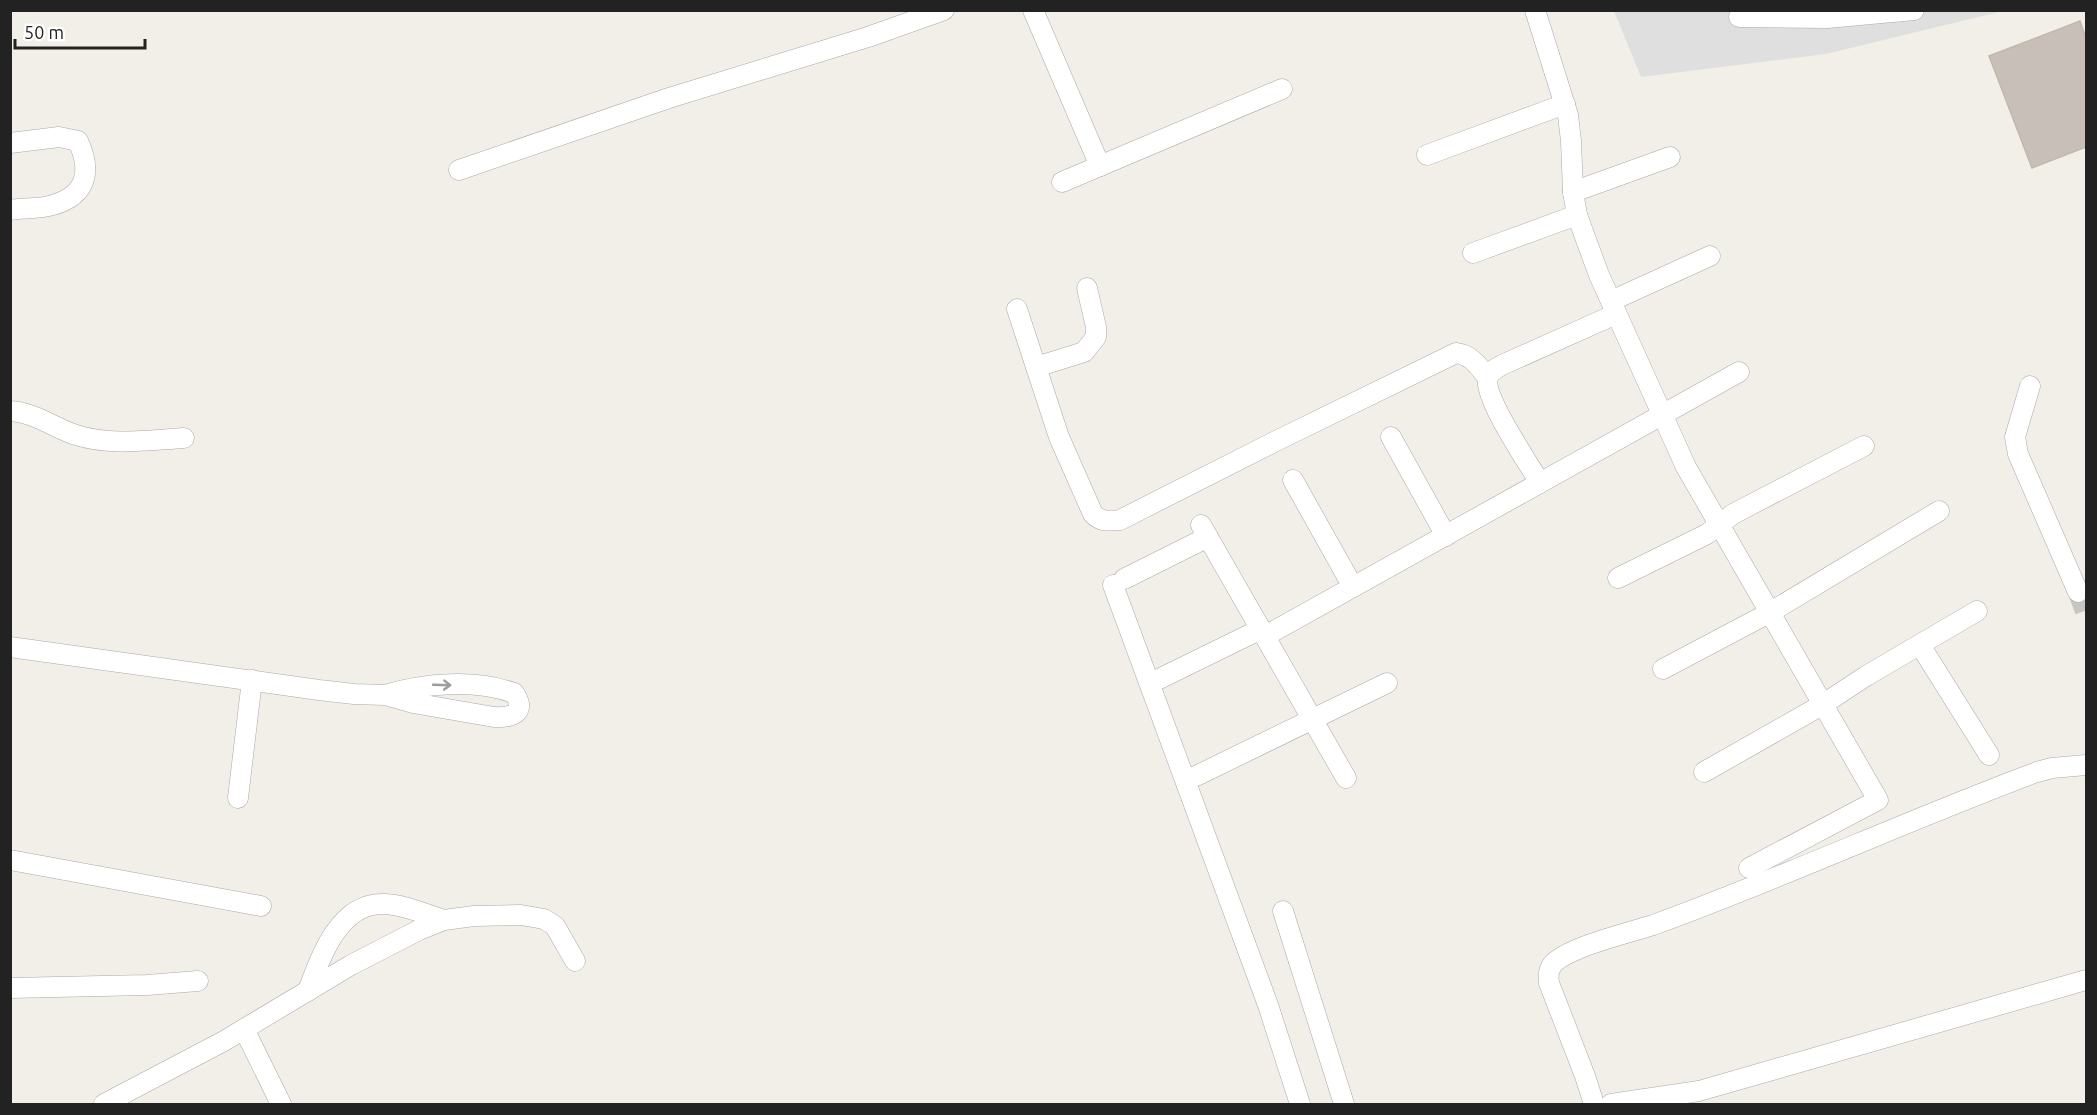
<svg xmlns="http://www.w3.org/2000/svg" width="2097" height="1115" font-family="Ubuntu,sans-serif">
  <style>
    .residential { fill: #e0dfdf }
    .building { fill: #c7bfb8; stroke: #c4b6ab; stroke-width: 1.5 }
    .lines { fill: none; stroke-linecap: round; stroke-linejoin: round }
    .minor-tunnel { stroke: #c8c6c1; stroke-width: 20; stroke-dasharray: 20 10; stroke-linecap: butt }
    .minor-casing { stroke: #a9a9a9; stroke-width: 21 }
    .minor { stroke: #fff; stroke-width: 20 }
    .oneway { stroke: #9c9c9c }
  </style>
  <rect width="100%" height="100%" fill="#f2efe9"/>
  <polygon class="residential" points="1614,11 2003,11 1826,54 1641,77"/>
  <polygon class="building" points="2080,21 2086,38 2086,147 2032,168 1989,56"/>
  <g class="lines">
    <polyline class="minor-tunnel" points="2078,592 2086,614"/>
    <defs>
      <g id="minor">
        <polyline points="1033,10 1100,166"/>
        <polyline points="1535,10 1568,115 1571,141 1573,192 1577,215 1599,275 1686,467 1878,800 1749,868"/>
        <polyline points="1739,17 1827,18 1914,10"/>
        <path d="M10 143 59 137 78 141C92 171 87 195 53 205 40 209 24 208 10 210"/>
        <polyline points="1427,155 1565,104"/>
        <polyline points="459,170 669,98 868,37 944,10"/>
        <polyline points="1062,182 1282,89"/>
        <polyline points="1573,192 1670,157"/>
        <polyline points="1473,253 1577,215"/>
        <polyline points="1611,301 1710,256"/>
        <path d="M1017 309 1059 437 1093 514C1101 522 1108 521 1120 520L1276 441 1456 353C1472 355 1479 367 1488 378"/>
        <polyline points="1036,367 1084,352 1096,337 1096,327 1087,288"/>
        <polyline points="2030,386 2015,437 2018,454 2078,592"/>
        <path d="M10 411C34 412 54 428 76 435 110 446 149 440 184 438"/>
        <polyline points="1391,437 1446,536"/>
        <polyline points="1293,480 1353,587"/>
        <path d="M1540 483C1529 464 1482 396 1488 377 1491 370 1497 368 1502 365L1616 314"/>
        <polyline points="1201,525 1346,778"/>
        <polyline points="1618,578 1707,534 1733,514 1864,446"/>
        <polyline points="1124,579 1208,537"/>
        <polyline points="1113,585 1268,1005 1300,1104"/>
        <polyline points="1265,636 1739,372"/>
        <polyline points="1920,645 1989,755"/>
        <path d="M10 647 319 690 354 694 385 695 413 703 494 717C511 718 528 713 514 693 474 679 425 683 385 695"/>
        <polyline points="1663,669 1769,613 1939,511"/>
        <polyline points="1159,679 1261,629"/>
        <polyline points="1704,772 1822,705 1866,676 1977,611"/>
        <polyline points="1196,776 1387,683"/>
        <polyline points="238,798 252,680"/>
        <polyline points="10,860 261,906"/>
        <polyline points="1283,911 1344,1104"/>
        <polyline points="10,988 147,985 198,981"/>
        <path d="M308 991C320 957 340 901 385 904 405 905 425 914 444 920"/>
        <polyline points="244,1029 281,1104"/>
        <polyline points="104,1104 224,1041 351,965 419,930 444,920 474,916 521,915 544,919 555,926 575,961"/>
        <path d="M1594 1104 1585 1076 1549 983C1548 976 1548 971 1552 965 1567 947 1629 933 1653 925 1783 878 1908 820 2037 772L2052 768 2086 765"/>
        <polyline points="1611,1104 1699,1091 2086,980"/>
      </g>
    </defs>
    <use href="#minor" class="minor-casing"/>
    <use href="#minor" class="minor"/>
  </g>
  <defs><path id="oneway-shaft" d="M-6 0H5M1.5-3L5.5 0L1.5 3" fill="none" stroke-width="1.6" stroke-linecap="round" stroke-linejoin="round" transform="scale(1.5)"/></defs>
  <use class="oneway" href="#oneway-shaft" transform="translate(442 685) rotate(2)"/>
  <rect width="2097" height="1115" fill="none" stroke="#222222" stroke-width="24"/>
  <path d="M15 39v9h130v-9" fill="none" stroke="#222222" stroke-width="3"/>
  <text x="24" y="39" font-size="18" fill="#222222" stroke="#ffffff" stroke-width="4.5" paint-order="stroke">50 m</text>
</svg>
